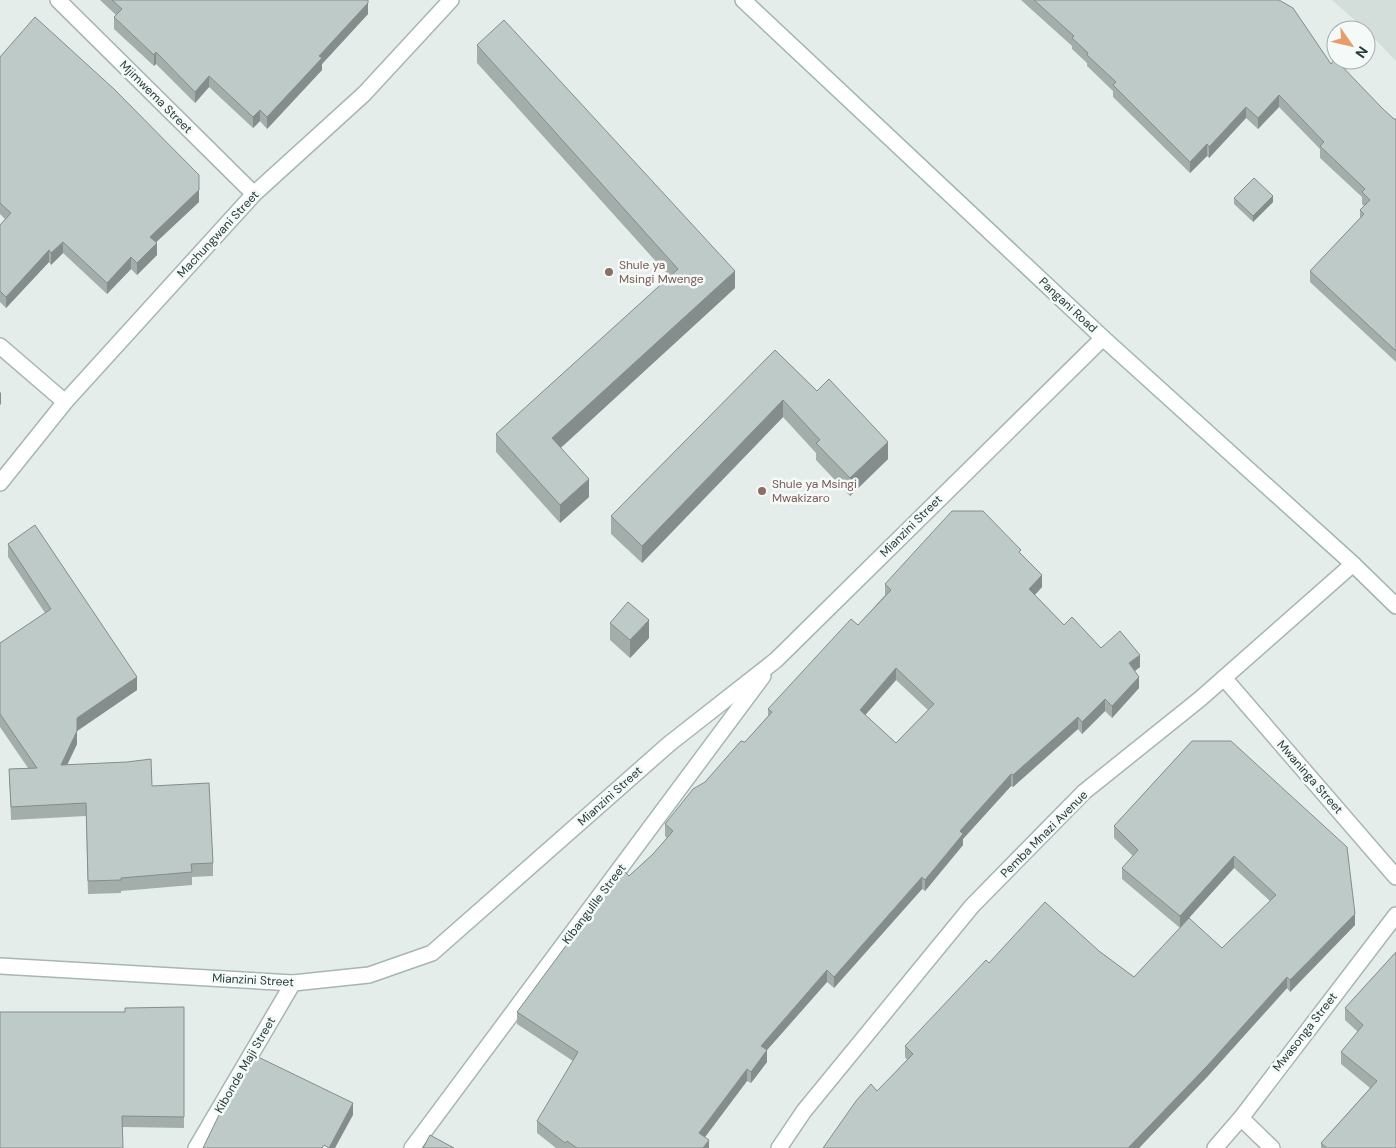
<svg xmlns="http://www.w3.org/2000/svg" width="1396" height="1148" font-family="'DM Sans',sans-serif">
  <style>
    .built { fill: #d3ddda }
    .lines { fill: none; stroke-linecap: round; stroke-linejoin: round }
    .minor-casing { stroke: #a8b5b3; stroke-width: 18 }
    .secondary-casing { stroke: #a1b5b1; stroke-width: 18 }
    .minor { stroke: #fff; stroke-width: 15 }
    .secondary { stroke: #fff; stroke-width: 15 }
    .wall { fill: #a3aeab; fill-rule: evenodd }
    .shaded-wall { fill: #848d8b }
    .building { fill: #bdcac7; stroke: #848d8b; fill-rule: evenodd }
    .education-dot { fill: #8d6e63; stroke: #f5f9f8; stroke-width: 2 }
    .labels { text-anchor: middle; stroke-width: 5; stroke-linejoin: round; paint-order: stroke }
    .street-label { font-size: 12px; fill: #263d3b; stroke: #f5f9f8 }
    .education-label { font-size: 12px; fill: #785e54; stroke: #f5f9f8; text-anchor: start }
  </style>
  <rect width="100%" height="100%" fill="#e5edeb"/>
  <polygon class="built" points="1332,0 1396,0 1396,61 1366,30"/>
  <g class="lines">
    <defs>
      <g id="minor">
        <polyline points="58,0 254,194"/>
        <polyline points="0,346 65,402"/>
        <polyline points="0,483 65,402 254,194 364,94 451,0"/>
        <polyline points="1224,678 1396,877"/>
        <polyline points="0,966 293,983 369,975 432,953 669,744 776,660 1103,338"/>
        <polyline points="1241,1118 1272,1148"/>
        <polyline points="196,1148 293,983"/>
        <polyline points="412,1148 763,676"/>
        <polyline points="779,1148 804,1111 972,906 1084,792 1200,699 1353,564"/>
        <polyline points="1215,1148 1241,1118 1396,915"/>
      </g>
      <polyline id="secondary" points="743,0 1103,338 1353,564 1396,606"/>
    </defs>
    <use href="#minor" class="minor-casing"/>
    <use href="#secondary" class="secondary-casing"/>
    <use href="#minor" class="minor"/>
    <use href="#secondary" class="secondary"/>
  </g>
  <g class="wall">
    <polygon points="100,0 368,0 368,14 322,64 322,70 267,129 260,121 253,128 209,87 195,103 156,64 154,66 114,29 114,17 116,15"/>
    <polygon points="1021,0 1279,0 1331,64 1394,119 1396,119 1396,362 1310,282 1310,271 1360,218 1360,210 1364,206 1362,204 1362,197 1320,158 1320,149 1279,107 1258,129 1246,118 1209,158 1207,156 1190,173 1113,97 1113,91 1087,66 1087,63 1072,49 1072,46"/>
    <polygon points="477,45 735,288 560,448 589,497 560,523 496,452 496,434 670,277 477,63"/>
    <polygon points="0,57 199,202 156,242 157,255 137,275 131,269 107,294 63,253 51,265 49,262 6,308 0,302 0,225 5,219 0,214"/>
    <polygon points="1234,198 1273,202 1253,222 1234,204"/>
    <polygon points="775,350 817,391 888,459 850,496 816,460 816,453 783,417 642,563 611,534 611,516"/>
    <polygon points="8,544 137,690 77,731 77,744 67,765 152,786 213,863 213,876 192,877 192,885 121,891 121,893 88,894 86,816 11,820 9,769 28,768 0,727 0,643 45,613 8,557"/>
    <path d="M1021 555 1042 587 1035 595 1064 625 1101 648 1140 667 1135 671 1139 688 1112 718 1105 711 1082 734 1078 729 1013 787 1011 786 963 839V845L925 891 922 889 834 988 827 982 767 1050V1062L751 1083 747 1081 705 1137 709 1148H556L537 1133V1121L573 1061 517 1024V1012L629 876 653 854 667 838 665 836V824L705 782 745 742 768 716V709L858 625 885 595V584ZM896 680 928 710 896 743 865 715Z"/>
    <polygon points="610,623 649,638 630,658 610,640"/>
    <path d="M1192 741 1355 925 1290 992 1287 988 1207 1077 1139 1148H823L907 1060 905 1057V1046L989 963 1099 951 1134 977 1180 928 1122 879V868L1133 856 1114 838V826ZM1234 868 1270 901 1222 948 1186 921Z"/>
    <polygon points="1396,952 1396,1148 1321,1148 1321,1143 1370,1088 1341,1064 1341,1052 1358,1032 1345,1020 1345,1008"/>
    <polygon points="184,1007 184,1128 122,1127 0,1148 125,1012"/>
  </g>
  <g class="shaded-wall">
    <polygon points="368,0 368,14 322,64 322,70 267,129 267,117"/>
    <polygon points="156,52 156,64 154,66 154,55"/>
    <polygon points="209,76 209,87 195,103 195,92"/>
    <polygon points="1279,95 1279,107 1258,129 1258,118"/>
    <polygon points="1246,107 1246,118 1209,158 1209,147"/>
    <polygon points="260,110 260,121 253,128 253,117"/>
    <polygon points="1207,144 1207,156 1190,173 1190,162"/>
    <polygon points="199,175 199,202 150,248 150,237"/>
    <polygon points="1273,196 1273,202 1253,222 1253,216"/>
    <polygon points="63,242 63,253 51,265 51,253"/>
    <polygon points="157,243 157,255 137,275 137,263"/>
    <polygon points="49,250 49,262 6,308 6,297"/>
    <polygon points="131,257 131,269 107,294 107,283"/>
    <polygon points="735,271 735,288 552,456 552,438"/>
    <polygon points="1,392 1,404 0,405 0,393"/>
    <polygon points="783,400 783,417 642,563 642,546"/>
    <polygon points="888,442 888,459 850,496 850,478"/>
    <polygon points="589,479 589,497 560,523 560,505"/>
    <polygon points="1042,575 1042,587 1029,601 1029,589"/>
    <polygon points="649,620 649,638 630,658 630,640"/>
    <polygon points="1140,655 1140,667 1129,675 1129,663"/>
    <polygon points="896,668 896,680 860,721 860,710"/>
    <polygon points="137,677 137,690 77,731 77,744 61,778 61,765 77,718"/>
    <polygon points="1139,677 1139,688 1112,718 1112,706"/>
    <polygon points="1105,699 1105,711 1082,734 1082,722"/>
    <polygon points="1078,717 1078,729 1013,787 1013,775"/>
    <polygon points="1011,774 1011,786 963,839 963,845 925,891 925,880 960,831"/>
    <polygon points="1234,856 1234,868 1180,928 1180,916"/>
    <polygon points="922,877 922,889 834,988 834,977"/>
    <polygon points="1355,914 1355,925 1290,992 1290,980"/>
    <polygon points="827,970 827,982 767,1050 767,1062 751,1083 751,1072 761,1046"/>
    <polygon points="1287,977 1287,988 1207,1077 1139,1148 1128,1148"/>
    <polygon points="747,1069 747,1081 699,1145 699,1133"/>
    <polygon points="353,1103 353,1115 335,1148 329,1148"/>
    <polygon points="709,1140 709,1148 703,1148"/>
  </g>
  <g class="building">
    <polygon points="112,0 368,0 368,3 319,56 322,58 267,117 260,110 253,117 209,76 195,92 156,52 154,55 114,17 122,9"/>
    <polygon points="1034,0 1279,0 1293,8 1331,64 1335,59 1382,108 1394,119 1396,119 1396,351 1310,271 1364,214 1360,210 1370,200 1362,192 1365,189 1320,146 1324,142 1279,95 1258,118 1246,107 1209,147 1207,144 1190,162 1113,85 1116,82 1087,55 1088,53 1072,38 1074,36"/>
    <polygon points="35,17 114,89 199,175 199,190 150,237 157,243 137,263 131,257 107,283 63,242 51,253 49,250 6,297 0,291 0,225 11,213 0,203 0,57"/>
    <polygon points="504,20 735,271 552,438 589,479 560,505 496,434 678,269 477,45"/>
    <polygon points="1254,178 1273,196 1253,216 1234,198"/>
    <polygon points="775,350 817,391 829,379 888,442 850,478 816,443 820,440 783,400 642,546 611,516"/>
    <path d="M952 511H983L1021 550 1019 552 1042 575 1029 589 1064 625 1072 617 1101 648 1120 631 1140 655 1129 663 1139 677 1112 706 1105 699 1082 722 1078 717 1013 775 1011 774 960 831 963 834 925 880 922 877 834 977 827 970 761 1046 767 1050 751 1072 747 1069 699 1133 709 1140 703 1148H577L567 1141 565 1143 537 1121 578 1052 517 1012 610 886 624 871 629 876 653 854 673 831 665 824 693 789 705 782 741 741 745 742 772 712 768 709 851 619 858 625 891 590 885 584ZM896 668 934 704 896 743 860 710Z"/>
    <polygon points="35,525 137,677 77,718 77,731 61,765 127,762 151,759 152,786 209,783 213,863 191,864 192,872 121,878 121,880 88,881 86,803 11,807 9,769 37,768 0,714 0,643 51,609 8,544"/>
    <polygon points="628,602 649,620 630,640 610,623"/>
    <polygon points="1192,741 1231,741 1347,847 1355,914 1290,980 1287,977 1207,1066 1128,1148 823,1148 856,1101 871,1084 877,1091 913,1054 905,1046 986,960 989,963 1045,902 1099,951 1134,977 1189,918 1222,948 1276,895 1234,856 1180,916 1122,868 1138,850 1114,826"/>
    <polygon points="1396,952 1396,1148 1327,1148 1321,1143 1377,1081 1341,1052 1363,1025 1345,1008"/>
    <polygon points="184,1007 184,1117 122,1116 123,1148 0,1148 0,1012 125,1012 125,1008"/>
    <polygon points="254,1055 353,1103 329,1148 324,1145 322,1148 203,1148 218,1117"/>
    <polygon points="430,1135 454,1148 423,1148"/>
  </g>
  <g class="education-dot">
    <circle cx="609" cy="272" r="5"/>
    <circle cx="762" cy="491" r="5"/>
  </g>
  <g class="labels">
    <g class="street-label">
      <text transform="translate(156 97) rotate(45)" y="4">Mjimwema Street</text>
      <text transform="translate(218 234) rotate(-47)" y="4">Machungwani Street</text>
      <text transform="translate(1068 305) rotate(43)" y="4">Pangani Road</text>
      <text transform="translate(911 526) rotate(-45)" y="4">Mianzini Street</text>
      <text transform="translate(1310 777) rotate(49)" y="4">Mwaninga Street</text>
      <text transform="translate(610 796) rotate(-42)" y="4">Mianzini Street</text>
      <text transform="translate(1044 834) rotate(-45)" y="4">Pemba Mnazi Avenue</text>
      <text transform="translate(594 904) rotate(-53)" y="4">Kibangulile Street</text>
      <text transform="translate(253 980) rotate(3)" y="4">Mianzini Street</text>
      <text transform="translate(1305 1032) rotate(-52)" y="4">Mwasonga Street</text>
      <text transform="translate(245 1065) rotate(-60)" y="4">Kibonde Maji Street</text>
    </g>
    <g class="education-label">
      <text x="619" y="269">Shule ya<tspan x="619" dy="14">Msingi Mwenge</tspan></text>
      <text x="772" y="488">Shule ya Msingi<tspan x="772" dy="14">Mwakizaro</tspan></text>
    </g>
  </g>
  <g transform="translate(1351 45) rotate(124)"><circle r="24" fill="#f5f9f8" stroke="#a2aeac"/>
  <path d="M0-4L9 19L0 12L-9 19Z" fill="#e69d6a"/>
  <text y="-8" font-size="14" font-weight="bold" text-anchor="middle" fill="#263d3b">N</text>
  </g>
</svg>
